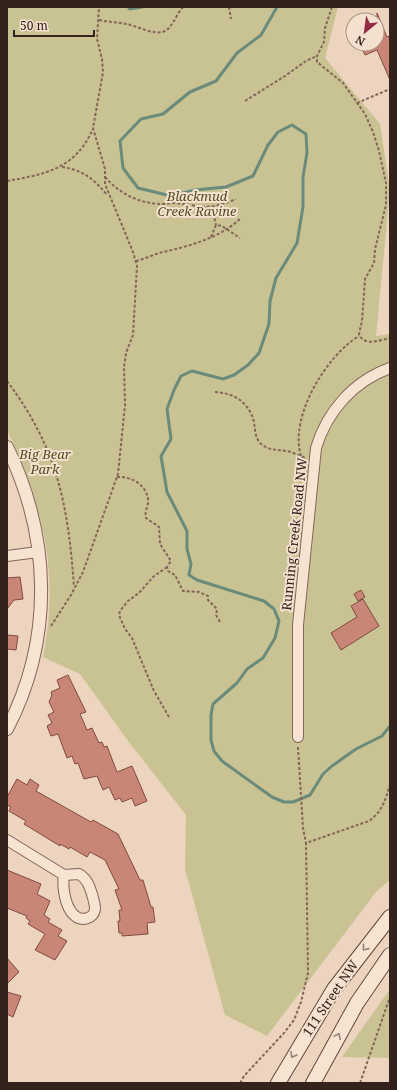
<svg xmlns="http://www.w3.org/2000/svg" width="397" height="1090" font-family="'Noto Serif',serif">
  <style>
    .green { fill: #c9c393 }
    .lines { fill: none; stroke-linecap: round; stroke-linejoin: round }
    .stream { stroke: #6a8b7b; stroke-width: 3 }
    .building { fill: #c98575; stroke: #824a3f }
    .minor-casing { stroke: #846558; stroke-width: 12 }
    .tertiary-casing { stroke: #846558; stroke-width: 14 }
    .secondary-casing { stroke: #65473b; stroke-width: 16 }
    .path { stroke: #846558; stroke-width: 2; stroke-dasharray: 3 2; stroke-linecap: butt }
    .minor { stroke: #f7e3d1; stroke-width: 10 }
    .tertiary { stroke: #f7e3d1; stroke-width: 12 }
    .secondary { stroke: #f7e3d1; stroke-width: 14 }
    .oneway { stroke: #968276 }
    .labels { text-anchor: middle; stroke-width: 4; stroke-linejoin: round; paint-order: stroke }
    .park-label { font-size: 13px; font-style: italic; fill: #4f4f23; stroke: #f4e0ce }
    .street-label { font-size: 13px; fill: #34221c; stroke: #f4e0ce }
  </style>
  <rect width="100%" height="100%" fill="#ecd4bf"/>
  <g class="green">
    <path d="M7 7H338L325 58 380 124 390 190 376 336 390 334V880L376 892 267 1036 225 1015 185 869 186 815 128 741 80 674 43 657C60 572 43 507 7 430Z"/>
    <polygon points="390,989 390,1058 342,1057"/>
  </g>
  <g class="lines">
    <g class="stream">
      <polyline points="128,7 130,9 142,7"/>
      <polyline points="277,7 261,35 237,53 216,81 190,92 163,114 141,119 120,141 123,168 138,188 171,196 195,190 226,187 253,176 268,145 278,132 292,125 306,134 307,153 303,177 303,207 297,243 276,278 270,301 269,324 259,353 248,365 234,375 223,379 192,371 181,376 174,390 167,409 171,439 161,456 167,492 187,531 187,549 191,564 189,575 197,580 264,601 274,609 279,621 275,638 263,658 247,669 237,683 213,704 211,715 211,740 214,751 222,761 272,797 284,802 293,802 310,795 323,774 332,766 356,749 382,736 390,726"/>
    </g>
  </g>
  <g class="building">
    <polygon points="377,13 387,37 390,36 390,80 377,50 365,55 360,44 377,44"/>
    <polygon points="20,577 23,599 14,600 7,609 7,578"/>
    <polygon points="361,590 365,597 358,601 354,594"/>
    <polygon points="363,599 379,626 341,650 331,633 357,617 351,606"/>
    <polygon points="7,635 18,636 16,650 7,649"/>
    <polygon points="68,675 86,712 80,714 87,730 92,728 99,743 102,742 104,747 107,746 117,772 132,766 147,801 135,806 132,798 122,802 120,798 115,800 109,787 103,790 97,776 84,779 78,763 75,764 72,756 67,758 58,734 51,736 47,726 52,723 48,715 54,712 49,702 52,695 51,692 60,688 57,680"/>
    <polygon points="17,779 27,785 30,779 39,785 36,791 91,822 93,820 118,834 140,880 143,880 151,907 153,907 155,922 147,923 148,934 122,936 122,933 119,933 118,921 120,921 119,910 122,910 115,890 119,889 105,860 90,852 87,857 70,847 69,849 60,844 60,846 24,824 26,821 9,811 11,807 7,805 7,797"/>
    <polygon points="7,870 41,884 37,894 50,901 44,915 50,919 48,922 62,930 58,936 67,941 55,960 35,950 45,934 28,924 30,921 26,918 27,916 7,908"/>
    <polygon points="7,958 19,972 7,984"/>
    <polygon points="7,992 21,996 13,1017 7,1014"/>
  </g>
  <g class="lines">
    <defs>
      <g id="minor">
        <polyline points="7,556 38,552"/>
        <path d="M298 737V625L316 448C327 411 354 381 390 368"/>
        <polyline points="7,840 64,875"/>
        <path d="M79 874C87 879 89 885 92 894 93 898 95 904 95 909 94 919 81 922 74 915 65 907 62 886 64 875Z"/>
      </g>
      <path id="tertiary" d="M7 447C51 537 54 639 7 729"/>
      <g id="secondary">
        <polyline points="278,1083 334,989 390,917"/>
        <polyline points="313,1083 357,1003 390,955"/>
      </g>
    </defs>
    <use href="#minor" class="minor-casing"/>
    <use href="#tertiary" class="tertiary-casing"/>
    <use href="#secondary" class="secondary-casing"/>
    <g class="path">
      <polyline points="229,7 231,19"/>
      <path d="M332 7 325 28 324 42 317 56V62L343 83 365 114 373 132 379 151 386 183V205L375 249 374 263 365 279 362 321 359 334C364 347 380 340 390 338"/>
      <path d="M99 20C108 22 117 22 126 24 138 26 154 36 165 31 172 28 177 13 183 7"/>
      <polyline points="245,101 285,76 306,61 317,56"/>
      <polyline points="357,103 390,89"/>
      <path d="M62 167C83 170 94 179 107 195"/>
      <path d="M105 177C119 193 138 203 160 204 165 204 170 203 175 203 204 206 207 211 236 199"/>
      <path d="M7 181C46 174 75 169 93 129"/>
      <polyline points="206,207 208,212 214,216 216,225"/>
      <polyline points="211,237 216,225 222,226 240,238"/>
      <path d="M136 261C145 259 154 254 163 252 190 246 219 238 240 219"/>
      <path d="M7 381C58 449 68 505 74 587"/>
      <path d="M215 392C234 393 249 402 254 422 255 429 255 437 260 443 269 451 275 449 286 451 293 452 299 456 306 458"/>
      <path d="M301 456C289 417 326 356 359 336"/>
      <path d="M117 477C130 476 146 484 148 499 149 506 144 511 146 518L159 527 160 544 171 561 167 567 168 571 175 575 183 591 199 592 208 596V600L217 609 216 615 220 622"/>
      <polyline points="167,567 153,577 139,593 128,601 120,611 119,615 125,629 132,638 154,691 169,717"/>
      <polyline points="51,626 71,595 83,572 118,474 125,405 124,367 126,353 133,335 137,266 133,252 105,184 105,169 93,128 103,72 102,59 97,39 99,7"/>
      <polyline points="298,747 303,828 306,843"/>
      <path d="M240 1083 244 1076 284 1033 294 1020 301 1002 308 973 306 843 369 821C383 811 385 800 390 785"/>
      <polyline points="360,1083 390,997"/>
    </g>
    <use href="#minor" class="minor"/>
    <use href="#tertiary" class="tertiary"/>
    <use href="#secondary" class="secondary"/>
  </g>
  <defs><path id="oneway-chevron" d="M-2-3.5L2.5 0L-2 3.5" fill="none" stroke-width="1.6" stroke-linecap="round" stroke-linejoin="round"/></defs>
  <g class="oneway">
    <use href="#oneway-chevron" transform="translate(365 948) rotate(129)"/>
    <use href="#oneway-chevron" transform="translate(338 1036) rotate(-62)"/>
    <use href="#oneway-chevron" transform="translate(293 1055) rotate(120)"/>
  </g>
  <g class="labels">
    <g class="park-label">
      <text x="197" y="201">Blackmud<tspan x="197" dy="15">Creek Ravine</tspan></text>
      <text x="45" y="459">Big Bear<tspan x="45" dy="15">Park</tspan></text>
    </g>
    <g class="street-label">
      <text transform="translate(294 534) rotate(-84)" y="5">Running Creek Road NW</text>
      <text transform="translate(330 998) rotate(-56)" y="5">111 Street NW</text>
    </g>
  </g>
  <rect width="397" height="1090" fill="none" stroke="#34221c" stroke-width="16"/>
  <g transform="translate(365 32) rotate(209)"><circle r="19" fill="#f4e0ce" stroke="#a79487"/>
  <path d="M0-3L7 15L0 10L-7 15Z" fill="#912a43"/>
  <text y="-6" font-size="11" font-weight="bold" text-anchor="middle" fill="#34221c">N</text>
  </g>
  <path d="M14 30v6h80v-6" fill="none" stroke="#34221c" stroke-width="2"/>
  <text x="20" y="30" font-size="12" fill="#34221c" stroke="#f4e0ce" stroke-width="3" paint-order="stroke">50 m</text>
</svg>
